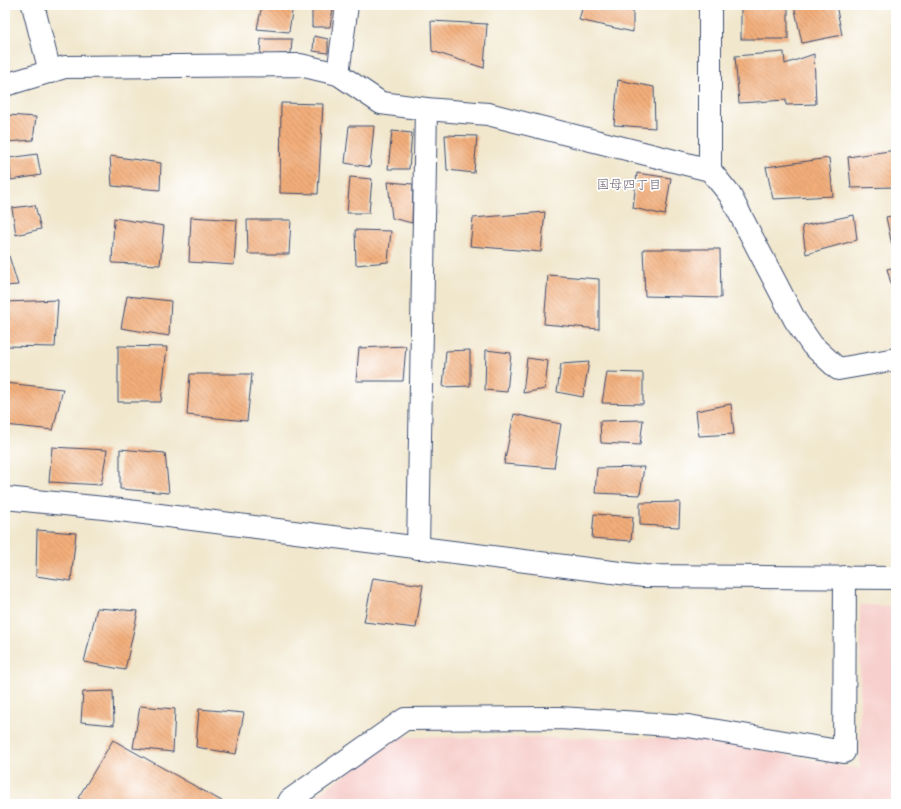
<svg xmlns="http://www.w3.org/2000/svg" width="901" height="809" font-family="'Comic Neue','Klee One',sans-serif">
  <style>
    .built { fill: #f7d0cd }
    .building { fill: url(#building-back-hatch) }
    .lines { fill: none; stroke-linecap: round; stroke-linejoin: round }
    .minor-casing { stroke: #3b4b6f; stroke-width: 24 }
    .minor { stroke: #fff; stroke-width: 22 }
    .labels { text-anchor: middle; stroke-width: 3.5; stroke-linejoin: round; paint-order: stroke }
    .neighbourhood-label { font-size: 13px; fill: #675b68; stroke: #fff }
  </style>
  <defs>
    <pattern id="building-back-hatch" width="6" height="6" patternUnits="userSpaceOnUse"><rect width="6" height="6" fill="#f3ae7a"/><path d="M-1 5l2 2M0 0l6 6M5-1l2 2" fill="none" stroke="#c48e67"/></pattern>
  </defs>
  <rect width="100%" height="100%" fill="#fff"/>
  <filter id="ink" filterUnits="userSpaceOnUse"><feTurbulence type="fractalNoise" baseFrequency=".025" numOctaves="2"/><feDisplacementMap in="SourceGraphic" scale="8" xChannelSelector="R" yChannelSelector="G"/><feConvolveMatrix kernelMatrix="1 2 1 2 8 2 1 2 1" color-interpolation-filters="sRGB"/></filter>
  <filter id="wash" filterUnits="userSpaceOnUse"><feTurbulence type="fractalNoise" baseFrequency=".012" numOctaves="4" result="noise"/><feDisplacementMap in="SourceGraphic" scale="16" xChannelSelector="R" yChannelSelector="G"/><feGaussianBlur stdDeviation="0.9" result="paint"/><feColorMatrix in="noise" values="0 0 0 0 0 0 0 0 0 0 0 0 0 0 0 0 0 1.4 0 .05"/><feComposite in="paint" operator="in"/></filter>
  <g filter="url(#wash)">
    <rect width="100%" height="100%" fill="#f1e7cd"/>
    <polygon class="built" points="860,605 896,606 896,804 304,804 399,737 695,738 860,769"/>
    <g id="blocks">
      <g class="building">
        <polygon points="262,5 293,5 289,32 257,29"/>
        <polygon points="312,5 333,8 330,27 312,27"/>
        <polygon points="583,5 633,5 633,32 579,20"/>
        <polygon points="794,5 836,5 842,35 802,43"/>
        <rect x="741" y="6" width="47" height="33"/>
        <polygon points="431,21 487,24 484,68 432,51"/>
        <polygon points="314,36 328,39 328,53 313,51"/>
        <polygon points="261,39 292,39 291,53 260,56"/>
        <polygon points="784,52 785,64 814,54 816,104 786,105 786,100 739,103 735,56"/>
        <polygon points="618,80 654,87 655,128 614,125"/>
        <polygon points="281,103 323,104 318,194 280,193"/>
        <polygon points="8,115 36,117 33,140 7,142"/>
        <polygon points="349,126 374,126 370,167 345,163"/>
        <polygon points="392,131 412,133 409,169 388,169"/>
        <polygon points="445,135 477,136 474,173 447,170"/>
        <polygon points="896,150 896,187 851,188 848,157"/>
        <polygon points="37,154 41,175 11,180 9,158"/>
        <polygon points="110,156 161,163 160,190 112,186"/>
        <polygon points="829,158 833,196 773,199 766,167"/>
        <polygon points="637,173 671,178 665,215 633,208"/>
        <polygon points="350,177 372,179 369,213 347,213"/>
        <polygon points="388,182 413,184 412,223 392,218"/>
        <polygon points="35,205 41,229 16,235 12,208"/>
        <polygon points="545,212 541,252 470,246 473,218"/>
        <polygon points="854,215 857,240 806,254 802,226"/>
        <polygon points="896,215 896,245 892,245 886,217"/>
        <polygon points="191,217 237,220 234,265 189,262"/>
        <polygon points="114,218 164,226 160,265 112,263"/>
        <polygon points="247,220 291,220 289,254 248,254"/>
        <polygon points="355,230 391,231 388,262 356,265"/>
        <polygon points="643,249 720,249 721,298 645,296"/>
        <polygon points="9,256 18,285 5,286 5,257"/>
        <polygon points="896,267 896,291 893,291 887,269"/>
        <polygon points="548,275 599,279 599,329 544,324"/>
        <polygon points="127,296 171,301 169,336 121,328"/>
        <polygon points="58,300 55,347 5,346 5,302"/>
        <polygon points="118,346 167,347 161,402 118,402"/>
        <polygon points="406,346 403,381 356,381 359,348"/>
        <polygon points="470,350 470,386 443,387 446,351"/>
        <polygon points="486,350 511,353 507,392 485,390"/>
        <polygon points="527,358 548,361 545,389 523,393"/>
        <polygon points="589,362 583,397 557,392 561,364"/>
        <polygon points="607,372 643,373 643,404 602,403"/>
        <polygon points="190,374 252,374 247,421 187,415"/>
        <polygon points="5,383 63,389 53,430 5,425"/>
        <polygon points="731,404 734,434 699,436 696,411"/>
        <polygon points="514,414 561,424 554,468 504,464"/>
        <polygon points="643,420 640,445 601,443 600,421"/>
        <polygon points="52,447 107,450 101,485 49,482"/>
        <polygon points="120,449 165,453 169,493 120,489"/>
        <polygon points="644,467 640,495 595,493 597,468"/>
        <polygon points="680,502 679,527 640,525 640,503"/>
        <polygon points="594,514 633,517 631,541 592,538"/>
        <polygon points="37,530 76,533 71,581 36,576"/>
        <polygon points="373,578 423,585 416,628 364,622"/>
        <polygon points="97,608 138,611 125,670 84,662"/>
        <polygon points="113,691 114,725 81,722 83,692"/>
        <polygon points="140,706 175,709 173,752 133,748"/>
        <polygon points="199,709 244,713 236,754 196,747"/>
        <polygon points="113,740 227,804 89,804 78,798"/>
      </g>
    </g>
  </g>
  <g filter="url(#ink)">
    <use href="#blocks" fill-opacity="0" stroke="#3b4b6f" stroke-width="1"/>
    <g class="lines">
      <defs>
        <g id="minor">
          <polyline points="33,5 50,72"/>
          <polyline points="710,5 710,170"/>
          <polyline points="338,74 347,5"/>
          <polyline points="5,85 65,67 300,65 338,74 381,103 426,109 488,114 710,170 730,195 795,320 812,345 838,369 896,359"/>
          <polyline points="5,498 104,508 644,576 896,578"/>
          <polyline points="418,548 426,109"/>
          <polyline points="288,804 290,800 405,719 559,718 688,726 844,752 845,577"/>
        </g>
      </defs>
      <use href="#minor" class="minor-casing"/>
      <use href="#minor" class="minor"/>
    </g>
  </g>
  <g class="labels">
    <g class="neighbourhood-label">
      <text x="629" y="189">国母四丁目</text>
    </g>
  </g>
  <rect width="901" height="809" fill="none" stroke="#fff" stroke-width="20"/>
</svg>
